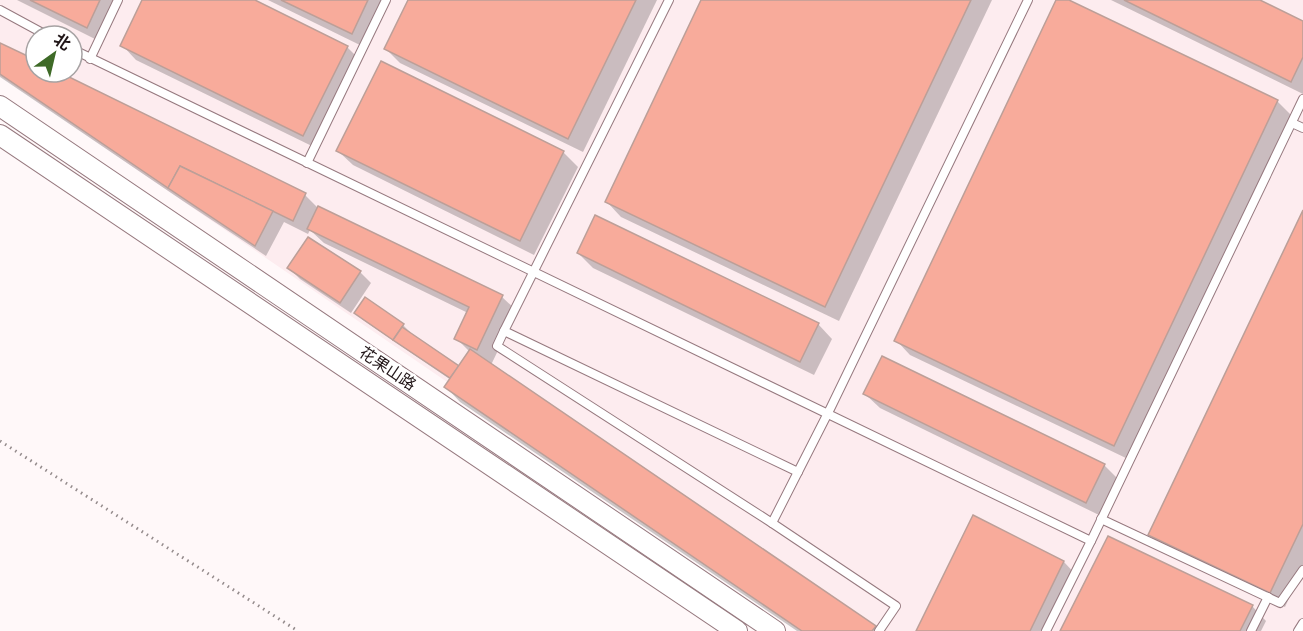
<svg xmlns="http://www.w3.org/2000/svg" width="1303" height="631" font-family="Mulish,'Noto Sans SC',sans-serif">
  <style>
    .built { fill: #fdecef; fill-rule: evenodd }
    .shadow { fill: #0003 }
    .building { fill: #f8ab9b; stroke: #bc9f98; stroke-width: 1.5 }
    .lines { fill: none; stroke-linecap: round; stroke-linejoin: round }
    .service-casing { stroke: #96797f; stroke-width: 10 }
    .tertiary-casing { stroke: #96797f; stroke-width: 22 }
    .path { stroke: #948b8c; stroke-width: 3; stroke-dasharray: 1.5 4.5; stroke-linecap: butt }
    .service { stroke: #fff; stroke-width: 8 }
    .tertiary { stroke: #fff; stroke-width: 20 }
    .labels { text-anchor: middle; stroke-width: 5; stroke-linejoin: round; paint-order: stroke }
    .street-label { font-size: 16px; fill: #211618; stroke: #fff }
  </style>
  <rect width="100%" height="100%" fill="#fff8f9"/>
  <path class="built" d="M0 0H1303V631H811L0 76ZM36 36H72V72H36Z"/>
  <g class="shadow">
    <polygon points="17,0 122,0 101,42"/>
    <polygon points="144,0 252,0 347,47 361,61 318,149 136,60 122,45"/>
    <polygon points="268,0 390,0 366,48"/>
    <polygon points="409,0 657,0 583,152 400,63 386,49"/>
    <polygon points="703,0 992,0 839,321 621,217 607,202"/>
    <polygon points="1058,0 1065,0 1277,101 1292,116 1128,459 910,355 896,340"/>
    <polygon points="1111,0 1257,0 1303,23 1303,94"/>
    <polygon points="0,44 36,62 36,72 56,72 305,195 317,207 502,297 517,311 491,365 875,627 879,631 797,631 460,402 446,387 451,380 363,320 356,313 403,325 410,332 409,334 459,368 470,352 456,338 468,313 324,243 310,230 308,234 284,222 266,256 183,201 0,77"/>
    <polygon points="338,151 563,152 578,167 534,255 353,165"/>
    <polygon points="1303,213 1303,568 1285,607 1165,550 1150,535"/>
    <polygon points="578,253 818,324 832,339 814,375 593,268"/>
    <polygon points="289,268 360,272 371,283 351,313 300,279"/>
    <polygon points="865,394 1104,465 1119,480 1101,516 880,408"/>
    <polygon points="974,517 1064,562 1078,577 1051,631 918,631"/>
    <polygon points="1252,606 1266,621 1261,631 1062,631"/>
  </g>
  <g class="building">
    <polygon points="30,0 100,0 87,28"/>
    <polygon points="142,0 255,0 348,46 303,136 120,46"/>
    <polygon points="281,0 368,0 352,34"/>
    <polygon points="408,0 636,0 568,139 384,49"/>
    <polygon points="701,0 971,0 825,307 605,202"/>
    <polygon points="1056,0 1069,0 1278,100 1114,446 894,341"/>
    <polygon points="1124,0 1260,0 1303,21 1303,57 1291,82"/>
    <polygon points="0,43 36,60 36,72 59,72 306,193 293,221 180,166 168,188 0,74"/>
    <polygon points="381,61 564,151 520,241 336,151"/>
    <polygon points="180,166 273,211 255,246 168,188"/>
    <polygon points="318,206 503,295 477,350 454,339 469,307 307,229"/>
    <polygon points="1303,210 1303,524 1270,593 1148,535"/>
    <polygon points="595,215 819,323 800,362 577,253"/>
    <polygon points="308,237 361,271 340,303 287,268"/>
    <polygon points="365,297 404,324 393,340 354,313"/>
    <polygon points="402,327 459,366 450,378 393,340"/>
    <polygon points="470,349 876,626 872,631 802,631 444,387"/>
    <polygon points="882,356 1105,464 1086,503 863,394"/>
    <polygon points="973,515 1064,561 1030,631 916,631"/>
    <polygon points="1108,536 1253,605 1240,631 1060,631"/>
  </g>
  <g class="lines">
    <defs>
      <g id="service">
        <polyline points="669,0 504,331 798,472"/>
        <polyline points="0,10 48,36"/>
        <polyline points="72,49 1091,541 1303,99"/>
        <polyline points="90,59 118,0"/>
        <polyline points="1292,123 1303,128"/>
        <polyline points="307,163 386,0"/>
        <polyline points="504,331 497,346 772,523"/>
        <polyline points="1101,519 1280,603 1303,570"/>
        <polyline points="879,631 896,606 772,523 831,407 1028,0"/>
        <polyline points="1046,631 1091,541"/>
        <polyline points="1251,631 1268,597"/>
        <polyline points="1298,631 1303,623"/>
      </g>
      <g id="tertiary">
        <polyline points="0,106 775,631"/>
        <polyline points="0,135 737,631"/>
      </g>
    </defs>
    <use href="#service" class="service-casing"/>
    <use href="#tertiary" class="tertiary-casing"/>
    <polyline class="path" points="0,441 298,631"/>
    <use href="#service" class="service"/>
    <use href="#tertiary" class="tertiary"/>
  </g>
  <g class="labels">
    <g class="street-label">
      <text transform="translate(388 368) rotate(34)" y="6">花果山路</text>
    </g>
  </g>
  <g transform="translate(54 54) rotate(34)"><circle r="28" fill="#ffffff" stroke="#a6a2a3" stroke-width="1.5"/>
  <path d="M0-4.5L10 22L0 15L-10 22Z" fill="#3e6a27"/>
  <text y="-9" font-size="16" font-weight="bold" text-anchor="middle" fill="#211618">北</text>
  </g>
</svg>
